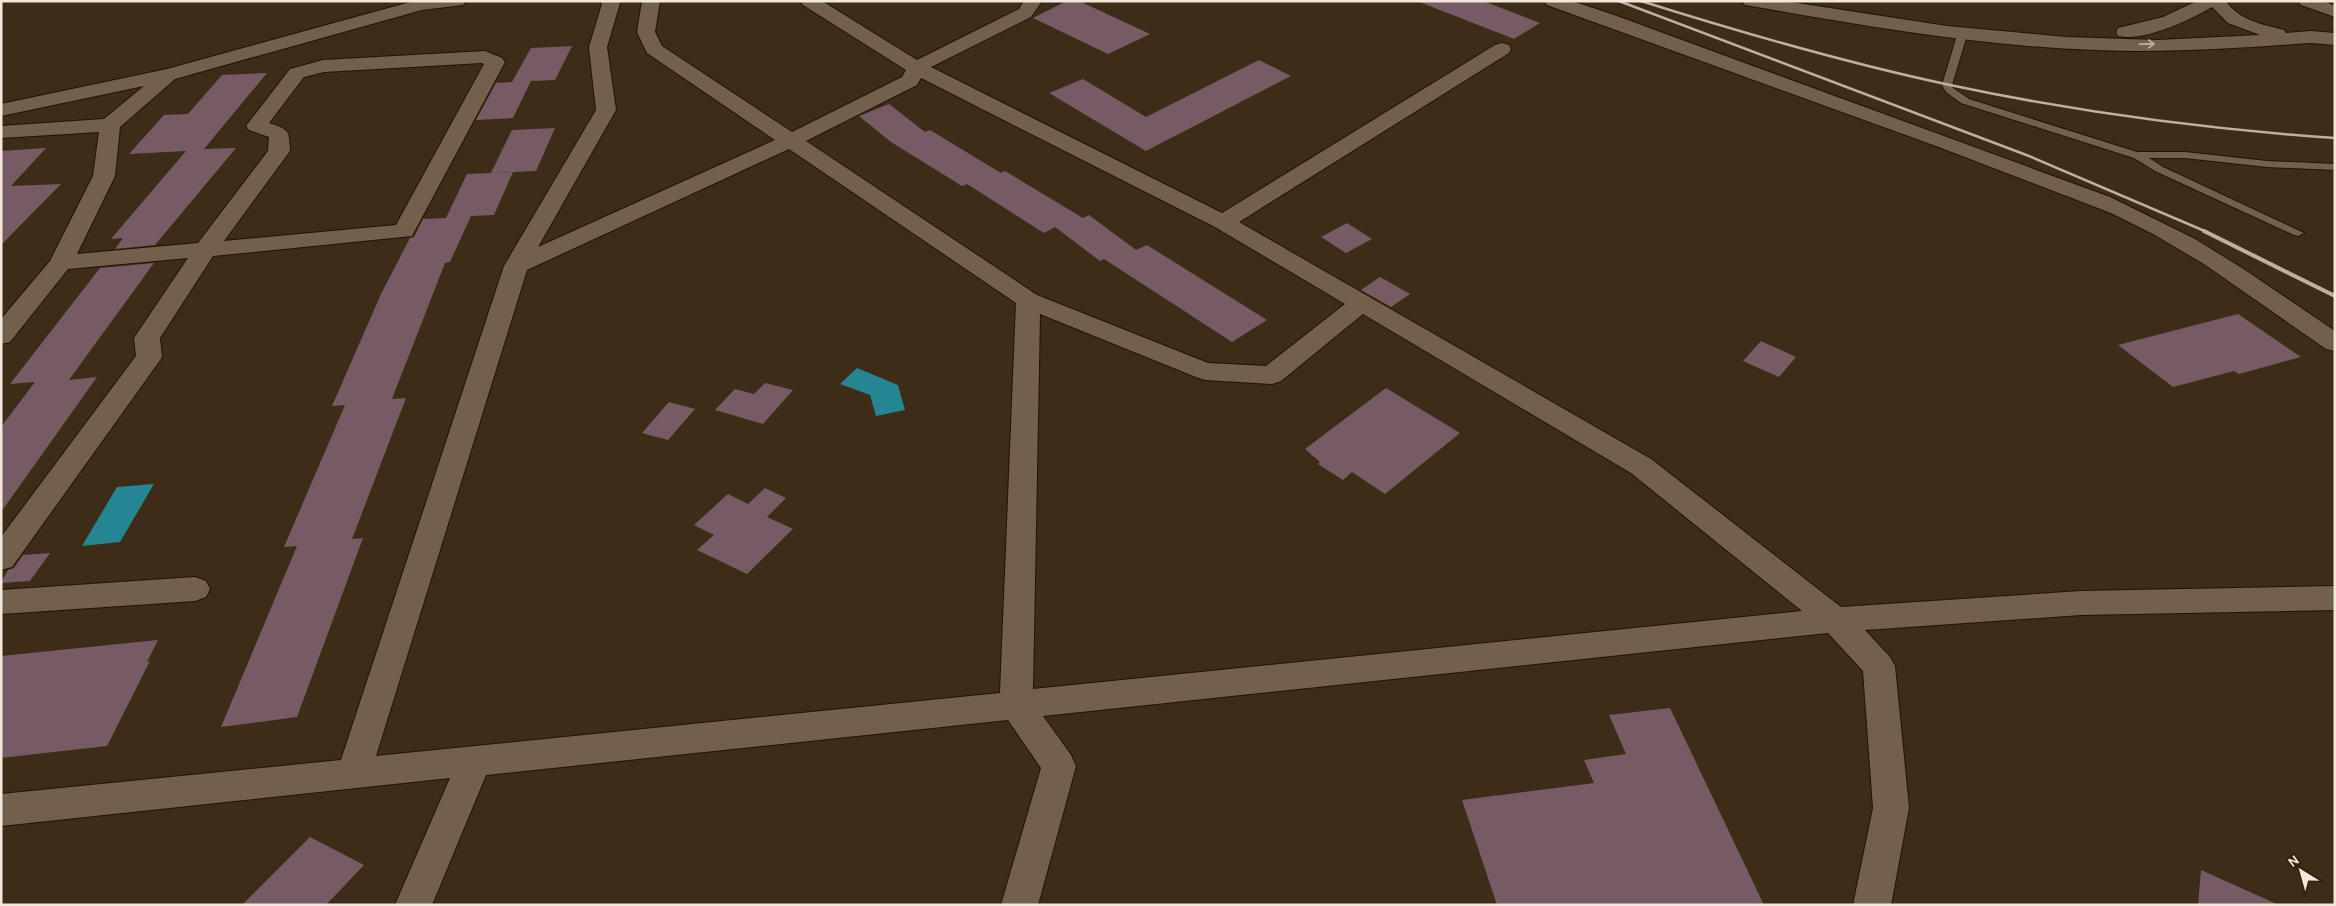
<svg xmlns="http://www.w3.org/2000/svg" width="2336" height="906" font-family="Karla,sans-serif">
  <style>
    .water { fill: #258691 }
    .building { fill: #775b64 }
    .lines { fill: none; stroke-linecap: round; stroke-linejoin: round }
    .lane-casing { stroke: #231402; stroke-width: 2 }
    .street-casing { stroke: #231402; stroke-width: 2 }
    .secondary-casing { stroke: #231402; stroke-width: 2 }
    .lane { fill: #73604c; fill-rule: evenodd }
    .street { fill: #73604c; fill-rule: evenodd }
    .secondary { fill: #73604c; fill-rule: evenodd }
    .rail-far1 { stroke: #bcb0a2; stroke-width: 2.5 }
    .rail { stroke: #bcb0a2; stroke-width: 4 }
    .oneway { stroke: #b9ab9b }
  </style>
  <rect width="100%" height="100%" fill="#3c2c18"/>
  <g class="water">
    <polygon points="857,368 898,385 905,410 876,416 870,395 840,384"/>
    <polygon points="154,484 120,542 82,546 117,487"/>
  </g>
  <g class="building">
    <polygon points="1067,1 1079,1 1150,34 1108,54 1033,18"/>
    <polygon points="1422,1 1483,1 1540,23 1514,39 1422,3"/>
    <polygon points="572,46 555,80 531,81 513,118 476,120 496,83 512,82 531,48"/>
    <polygon points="1259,60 1291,76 1146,151 1049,93 1083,79 1146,117"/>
    <polygon points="267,73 204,149 236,148 155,245 115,249 123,238 111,239 186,151 129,154 164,115 188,114 222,75"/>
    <polygon points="889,104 925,132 930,130 1001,173 1005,171 1083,218 1089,215 1136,250 1147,245 1267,320 1232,342 1104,259 1100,261 1055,227 1044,233 967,184 962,186 891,142 859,116"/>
    <polygon points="555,128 536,171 491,173 512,130"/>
    <polygon points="46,148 11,186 61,184 1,245 1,151"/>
    <polygon points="513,172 494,215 471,216 450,262 445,263 392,399 406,398 352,539 363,538 297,717 221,727 297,546 284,547 345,405 332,406 381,294 410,238 414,237 423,219 446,218 467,174"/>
    <polygon points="1347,223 1372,239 1346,253 1321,237"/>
    <polygon points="154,263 69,380 97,377 1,512 1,427 35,382 10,384 100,268"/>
    <polygon points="1380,277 1410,294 1391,307 1361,290"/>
    <polygon points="2238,314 2301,357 2239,374 2234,371 2173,387 2118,345"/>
    <polygon points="1761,341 1796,357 1779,377 1743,361"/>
    <polygon points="765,383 793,390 763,424 715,410 735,389 754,394"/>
    <polygon points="1386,388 1460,433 1385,494 1352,472 1343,480 1318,464 1320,462 1305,449"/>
    <polygon points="669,402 695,409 668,440 642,433"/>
    <polygon points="765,488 786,498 767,517 793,529 747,574 697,550 714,535 694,525 728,494 748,504"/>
    <polygon points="50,553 30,581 1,583 8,570 14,568 23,555"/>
    <polygon points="158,640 147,662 150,661 107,746 1,758 1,656"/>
    <polygon points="1670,708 1764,905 1497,905 1462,800 1594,783 1584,760 1626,754 1609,715"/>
    <polygon points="310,837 364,865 326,905 242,905"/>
    <polygon points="2201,870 2279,905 2198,905"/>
  </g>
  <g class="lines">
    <defs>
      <polygon id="lane" points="1963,29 1968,32 1952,85 1953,88 1969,99 2137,152 2185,152 2267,161 2335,164 2335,170 2267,167 2185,158 2149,158 2163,167 2304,233 2298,236 2294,235 2155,171 2134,158 1961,103 1946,92 1942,85 1958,32"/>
      <g id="street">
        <path d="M414 1H466L463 5 422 10 175 79 120 127 115 176 77 254 198 243 268 151 269 137 249 130 246 126 290 69 323 60 485 51 502 58 505 62 412 236 213 256 160 338 162 357 158 363 12 567 1 570V537L136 356 134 338 188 258 68 269 10 342 1 344V319L50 261 93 176 99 132 1 138V126L104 119 144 86 1 116V104L167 69ZM482 63 484 64 396 225 224 241 290 151C289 129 289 130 269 123L304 77 324 72Z"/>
        <path d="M600 1H619L620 3 607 47 616 110 538 247 775 140 647 53 637 32 642 1H660L655 32 662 46 792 132 902 77 906 70 803 5 800 1H822L917 60 1019 9 1024 1H1042L1031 17 931 67 1222 213 1495 45 1502 43 1509 45 1511 49 1509 53 1239 222 1651 459 1841 607 2081 591 2335 586V610L2081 615 1865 630 1890 657 1895 666 1909 808 1891 905H1853L1873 808 1863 671 1828 633 1043 716 1071 755 1076 766 1038 905H1001L1041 768 1008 720 486 775 432 905H395L450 778 1 826V794L341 760 504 266 596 110 589 47 602 4ZM921 78 1215 227 1345 304 1266 366 1208 363 1037 295 806 141 917 85ZM789 149 1016 303 1000 693 376 756 527 270ZM1040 314 1196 377 1205 380 1272 384 1281 381 1363 314 1631 473 1802 611 1033 689Z"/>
        <polygon points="1544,1 1572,1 1614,15 2110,197 2195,239 2245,270 2335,331 2335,351 2326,349 2204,264 2153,234 2111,213 1936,146 1547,5"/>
        <polygon points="195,577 206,581 210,589 206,597 195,601 1,614 1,590"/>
      </g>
      <g id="secondary">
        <path d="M1742 1H1784L1947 26 2066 37 2157 40 2260 35 2228 23 2212 7C2191 20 2143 42 2118 36L2116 32 2118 28 2163 17 2197 1H2226C2238 20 2264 25 2284 30L2286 33 2311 31 2335 33V45L2311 43C2239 48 2168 53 2096 50 1980 46 1865 26 1751 6L1745 5Z"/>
        <polygon points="2298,1 2324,1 2335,6 2335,17 2301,5"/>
      </g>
    </defs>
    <use href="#lane" class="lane-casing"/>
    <use href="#street" class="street-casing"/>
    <use href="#secondary" class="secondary-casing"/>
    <use href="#lane" class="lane"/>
    <use href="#street" class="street"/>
    <use href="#secondary" class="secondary"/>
    <g class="rail-far1">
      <polyline points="1619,1 2029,156 2207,232"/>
      <path d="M1641 1C1743 33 1846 63 1950 85 2077 112 2205 129 2335 138"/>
    </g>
    <polyline class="rail" points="2204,231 2335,296"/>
  </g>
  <defs><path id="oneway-shaft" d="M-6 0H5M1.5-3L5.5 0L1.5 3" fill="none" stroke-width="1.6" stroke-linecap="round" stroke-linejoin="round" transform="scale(1.25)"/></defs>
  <use class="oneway" href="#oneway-shaft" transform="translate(2147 44) rotate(-2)"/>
  <rect width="2336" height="906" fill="none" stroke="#f3e8dc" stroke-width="5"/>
  <g transform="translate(2301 871) rotate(323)" stroke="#32220f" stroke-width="4" paint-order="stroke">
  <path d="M0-4L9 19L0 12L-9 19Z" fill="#f3e8dc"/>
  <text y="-8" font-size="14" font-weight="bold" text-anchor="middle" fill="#f3e8dc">N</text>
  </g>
</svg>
